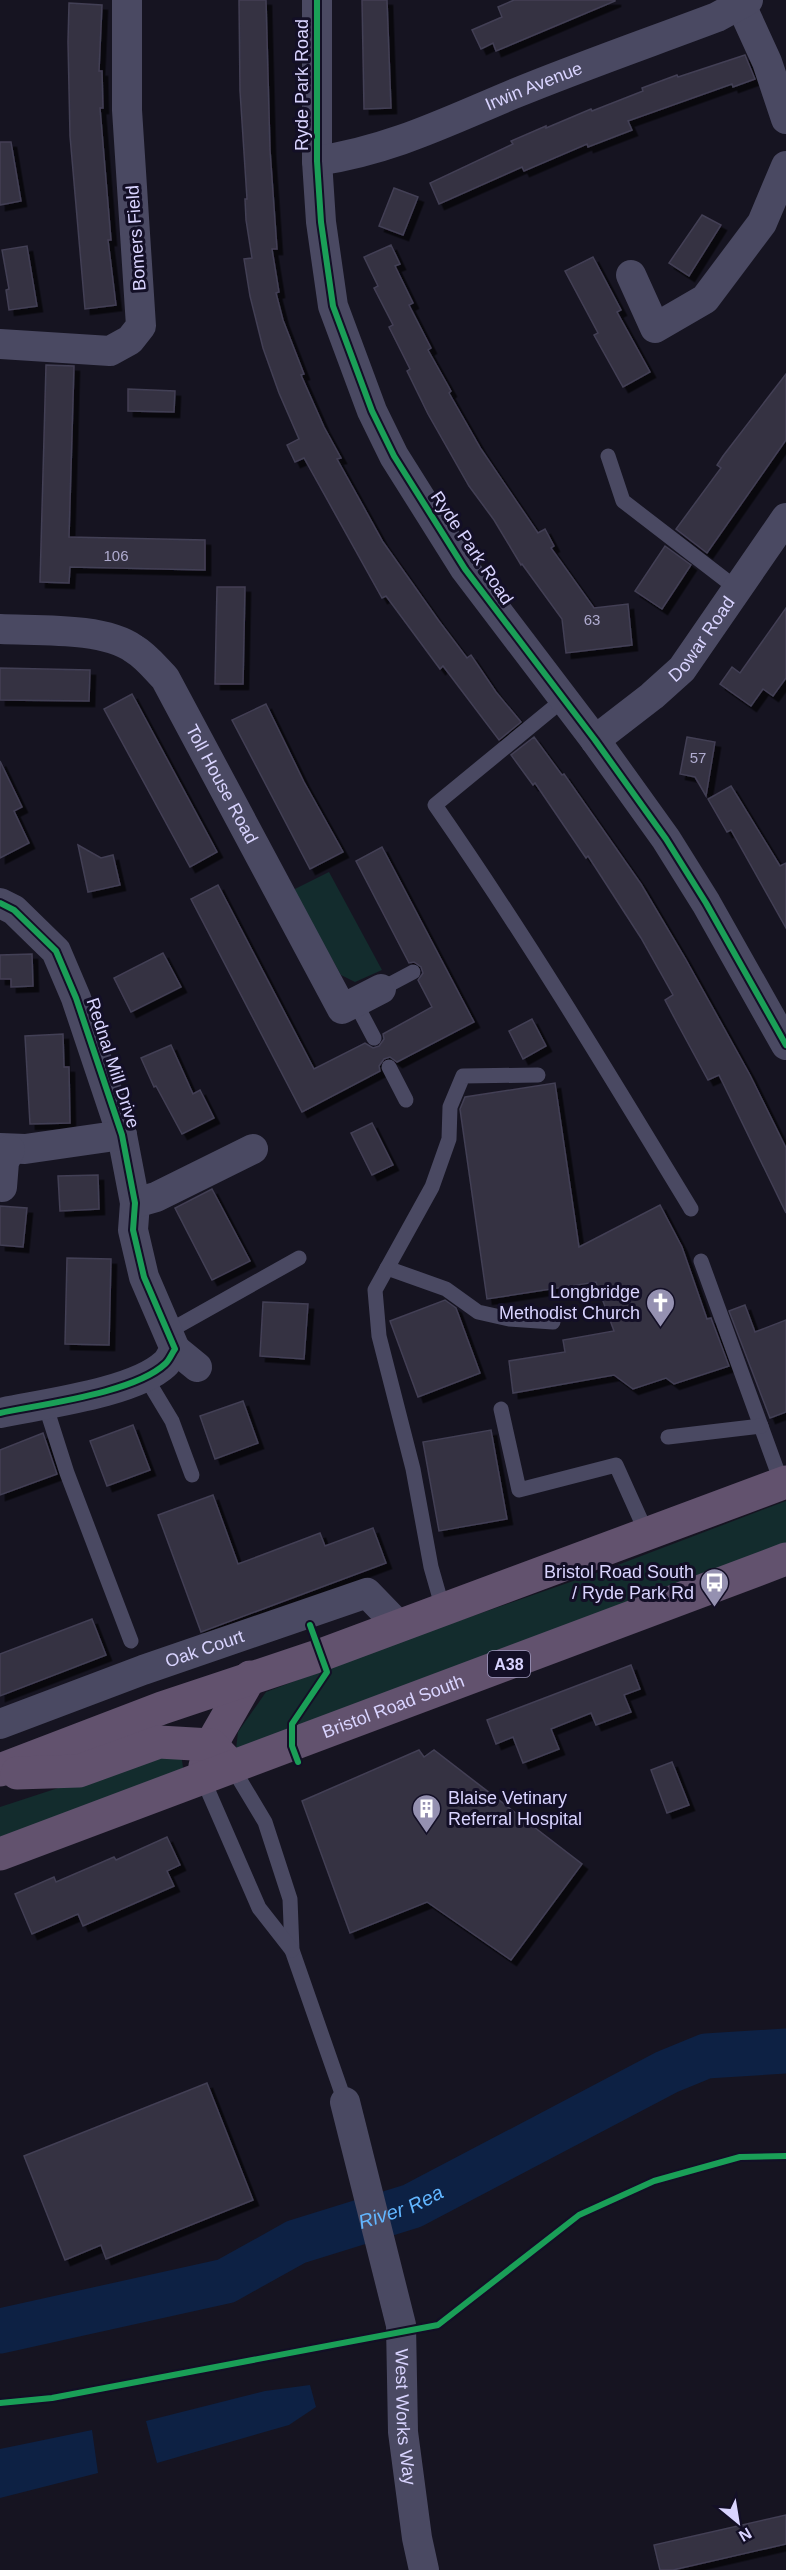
<svg xmlns="http://www.w3.org/2000/svg" width="786" height="2570" font-family="Helvetica,sans-serif">
  <style>
    .green { fill: #132c2d }
    .water { fill: #0d2144 }
    .lines { fill: none; stroke-linecap: round; stroke-linejoin: round }
    .river { stroke: #0d2144; stroke-width: 45 }
    .building { fill: #343243; stroke: #433f54; stroke-width: 1.5; filter: url(#shadow) }
    .service { stroke: #4a4962; stroke-width: 15 }
    .minor { stroke: #4a4962; stroke-width: 30 }
    .trunk { stroke: #62526e; stroke-width: 33 }
    .cycleway-casing { stroke: #130f26; stroke-width: 10 }
    .cycleway { stroke: #1a9f57; stroke-width: 6 }
    .labels { text-anchor: middle; stroke-width: 6; stroke-linejoin: round; paint-order: stroke }
    .number-label { font-size: 15px; fill: #b0acd0 }
    .shield { fill: #130f26; stroke: #9e99be; stroke-width: 1.5 }
    .shield-label { font-size: 16px; font-weight: bold; fill: #d9d4ff }
    .street-label { font-size: 18px; fill: #d9d4ff; stroke: #130f26 }
    .poi-label { font-size: 18px; fill: #d9d4ff; stroke: #130f26; text-anchor: end }
    .water-label { font-size: 20px; font-style: italic; fill: #62b6ff; stroke: #130f26 }
  </style>
  <defs>
    <filter id="shadow"><feDropShadow dx="5.5" dy="5.5" stdDeviation="0" flood-color="#0009"/></filter>
  </defs>
  <rect width="100%" height="100%" fill="#161421"/>
  <g class="green">
    <polygon points="329,872 382,970 355,982 341,975 293,890"/>
    <polygon points="786,1501 786,1550 236,1749 238,1732 266,1692 389,1645 599,1572"/>
    <polygon points="181,1754 184,1774 0,1843 0,1807 156,1756"/>
  </g>
  <g class="water">
    <polygon points="310,2385 316,2407 289,2425 157,2463 146,2421 265,2391"/>
    <polygon points="92,2430 98,2473 0,2498 0,2449"/>
  </g>
  <g class="lines">
    <path class="river" id="s1" d="M0 2331 226 2281 296 2242 412 2206 667 2072 706 2056 786 2051"/>
  </g>
  <g class="building">
    <polygon points="239,0 266,0 270,150 277,249 272,249 279,292 276,293 283,320 304,374 301,375 324,427 341,458 337,459 383,542 439,621 467,658 471,655 496,692 521,722 499,740 443,666 440,669 386,596 382,598 304,458 295,462 287,445 299,439 279,393 263,348 250,296 244,259 252,258 246,220 245,199 247,199 240,91"/>
    <polygon points="362,0 387,0 391,108 364,109"/>
    <polygon points="514,0 615,0 615,1 496,51 493,43 481,49 472,30 502,17 498,7"/>
    <polygon points="69,3 102,5 99,71 102,71 103,108 100,108 111,240 108,240 116,305 85,309 70,136 68,42"/>
    <polygon points="745,55 755,79 733,87 732,84 628,121 632,130 588,147 587,144 524,171 522,167 439,204 430,183 513,144 511,141 546,126 546,128 591,109 592,111 643,91 642,88 677,75 678,77"/>
    <polygon points="0,142 11,142 21,201 0,205"/>
    <polygon points="394,188 418,197 403,235 379,226"/>
    <polygon points="702,215 721,225 689,276 669,263"/>
    <polygon points="391,245 400,264 395,266 413,303 409,305 431,348 428,350 451,391 449,393 481,449 538,533 545,529 554,546 551,548 594,608 628,604 632,645 566,653 562,619 522,564 521,565 494,520 469,486 428,414 407,371 410,369 389,327 393,325 374,288 378,286 364,257"/>
    <polygon points="27,246 37,306 9,310 6,290 9,289 2,250"/>
    <polygon points="593,257 621,310 617,312 650,372 623,387 594,335 598,333 565,271"/>
    <polygon points="46,365 74,366 69,537 205,540 205,570 70,567 69,583 40,582"/>
    <polygon points="786,374 786,440 707,553 676,529 721,468 717,465 723,456"/>
    <polygon points="128,389 175,391 174,412 128,411"/>
    <polygon points="665,546 691,565 662,609 635,591"/>
    <polygon points="217,587 245,587 243,684 215,684"/>
    <polygon points="786,608 786,678 773,696 763,689 751,706 720,684 732,667 740,673"/>
    <polygon points="0,668 90,670 89,701 0,700"/>
    <polygon points="132,694 217,852 190,867 104,709"/>
    <polygon points="266,704 304,782 343,852 310,869 232,720"/>
    <polygon points="534,737 562,775 564,774 641,884 685,958 750,1075 786,1148 786,1213 719,1075 708,1080 676,1021 665,1000 673,995 641,938 588,856 586,858 535,783 533,785 511,755"/>
    <polygon points="687,737 715,742 706,796 695,777 680,774"/>
    <polygon points="0,761 22,807 14,811 29,843 0,858"/>
    <polygon points="731,786 780,866 786,863 786,928 731,830 727,832 708,799"/>
    <polygon points="78,845 101,858 113,855 120,885 88,892"/>
    <polygon points="382,847 474,1022 397,1062 390,1057 384,1059 379,1066 380,1071 302,1112 191,899 218,885 314,1069 365,1043 373,1048 379,1046 384,1039 383,1034 432,1007 418,980 423,973 421,967 414,962 409,963 356,861"/>
    <polygon points="163,953 181,987 131,1012 114,978"/>
    <polygon points="32,954 33,986 11,987 11,979 0,979 0,955"/>
    <polygon points="532,1019 546,1046 523,1059 509,1031"/>
    <polygon points="63,1034 64,1067 69,1067 70,1123 30,1124 25,1036"/>
    <polygon points="171,1045 193,1094 200,1090 214,1118 182,1134 156,1086 154,1087 141,1058"/>
    <polygon points="555,1083 579,1247 660,1205 682,1247 707,1319 711,1318 729,1366 674,1384 666,1378 633,1389 614,1375 513,1393 509,1361 565,1352 563,1340 614,1331 596,1282 487,1299 460,1109 465,1097"/>
    <polygon points="372,1123 393,1165 372,1175 351,1133"/>
    <polygon points="98,1175 99,1209 60,1211 58,1176"/>
    <polygon points="212,1189 250,1261 212,1280 175,1208"/>
    <polygon points="0,1206 27,1208 23,1247 0,1245"/>
    <polygon points="67,1258 111,1259 109,1345 65,1344"/>
    <polygon points="445,1300 456,1308 480,1373 418,1397 390,1321"/>
    <polygon points="263,1302 308,1304 304,1359 260,1356"/>
    <polygon points="745,1305 755,1332 786,1320 786,1412 770,1418 729,1311"/>
    <polygon points="243,1401 258,1443 215,1459 200,1416"/>
    <polygon points="133,1425 150,1470 107,1486 90,1441"/>
    <polygon points="491,1430 507,1519 439,1531 423,1442"/>
    <polygon points="43,1433 57,1474 0,1495 0,1450"/>
    <polygon points="213,1495 238,1564 320,1533 325,1546 373,1528 386,1563 201,1632 158,1515"/>
    <polygon points="92,1619 106,1655 0,1696 0,1654"/>
    <polygon points="631,1665 640,1689 624,1695 631,1712 596,1725 591,1713 551,1729 559,1749 523,1763 513,1737 496,1744 487,1720"/>
    <polygon points="419,1750 424,1757 434,1750 582,1864 511,1960 427,1902 350,1933 302,1801"/>
    <polygon points="672,1762 689,1805 667,1813 651,1770"/>
    <polygon points="167,1837 180,1865 167,1871 174,1886 83,1926 78,1914 32,1934 15,1894 54,1877 56,1882 114,1857 116,1860"/>
    <polygon points="207,2083 253,2200 106,2259 101,2245 65,2260 24,2156"/>
    <polygon points="786,2515 786,2544 673,2570 660,2570 654,2545"/>
  </g>
  <g class="lines">
    <g class="service">
      <polyline points="608,456 623,501 736,588"/>
      <path d="M564 699 435 805C526 936 608 1072 691 1209"/>
      <polyline points="381,989 413,972"/>
      <polyline points="355,1002 374,1038"/>
      <polyline points="389,1067 406,1100"/>
      <polyline points="701,1261 782,1484"/>
      <polyline points="387,1268 446,1289 478,1312 509,1319 553,1322"/>
      <polyline points="169,1331 299,1258"/>
      <polyline points="145,1376 172,1421 192,1475"/>
      <polyline points="45,1404 67,1473 131,1641"/>
      <polyline points="501,1409 519,1490 616,1465 647,1534"/>
      <polyline points="668,1437 761,1426"/>
      <polyline points="443,1609 431,1567 413,1469 379,1336 375,1290 432,1187 449,1139 450,1107 463,1076 538,1075"/>
      <polyline points="232,1767 265,1822 290,1899 292,1950 345,2102"/>
      <polyline points="202,1777 259,1908 292,1950"/>
    </g>
    <g class="minor">
      <polyline points="317,0 317,161 321,222 333,306 372,411 394,456 465,569 595,740 666,839 706,903 786,1045"/>
      <polyline points="741,5 767,62 786,119"/>
      <path id="s2" d="M317 161C390 150 444 123 511 95 579 67 648 43 717 17L748 0"/>
      <polyline points="631,275 655,328 705,299 762,223 786,166"/>
      <polyline points="0,344 110,351 130,340 141,326 127,110 127,0"/>
      <path id="s3" d="M0 629C38 631 103 627 134 649 146 656 156 669 165 678L342 1009 381 989"/>
      <path id="s4" d="M595 740 652 696 682 669 786 518"/>
      <path d="M0 903 14 910 56 951 76 998 122 1135 135 1203 133 1230 144 1277 175 1349C172 1353 169 1361 165 1364 134 1393 42 1404 0 1413"/>
      <polyline points="0,1148 25,1149 122,1135"/>
      <polyline points="2,1187 4,1162 10,1150"/>
      <polyline points="135,1203 156,1197 253,1149"/>
      <polyline points="175,1349 197,1367"/>
      <path id="s5" d="M0 1724 143 1670 367 1593 398 1625"/>
      <path id="s6" d="M345 2102 401 2325 403 2432 417 2538 424 2570"/>
    </g>
    <g class="trunk">
      <polyline points="205,1766 211,1745 250,1677"/>
      <polyline points="0,1770 162,1708 321,1655 786,1482"/>
      <polyline points="17,1773 79,1771 159,1742 211,1745 232,1767"/>
      <path id="s7" d="M0 1854 786 1559"/>
    </g>
    <defs>
      <g id="cycleway">
        <polyline points="317,0 317,161 321,222 333,306 372,411 394,456 465,569 595,740 666,839 706,903 786,1045"/>
        <path d="M0 903 14 910 56 951 76 998 122 1135 135 1203 133 1230 144 1277 175 1349C172 1353 169 1361 165 1364 134 1393 42 1404 0 1413"/>
        <polyline points="298,1762 292,1746 292,1724 327,1672 310,1625"/>
        <polyline points="0,2403 52,2398 438,2325 579,2215 654,2181 740,2157 786,2156"/>
      </g>
    </defs>
    <use href="#cycleway" class="cycleway-casing"/>
    <use href="#cycleway" class="cycleway"/>
  </g>
  <defs>
    <symbol id="church-pin" viewBox="-11 -11 22 30"><path d="M0 17L-7.5 6A9.5 9.5 0 1 1 7.5 6Z" fill="#9591b1" stroke="#130f26"/><path d="M-1.2-6h2.4v3.5h3.3v2.4h-3.3V6h-2.4V-.1h-3.3v-2.4h3.3Z" fill="#fff"/></symbol>
    <symbol id="bus-pin" viewBox="-11 -11 22 30"><path d="M0 17L-7.5 6A9.5 9.5 0 1 1 7.5 6Z" fill="#9591b1" stroke="#130f26"/><path d="M-5-6H5V4H4V6H2V4H-2V6H-4V4H-5ZM-3.5-4V0h7V-4ZM-3.5 1.2v1.5H-2V1.2ZM2 1.2v1.5H3.5V1.2Z" fill="#fff"/></symbol>
    <symbol id="building-pin" viewBox="-11 -11 22 30"><path d="M0 17L-7.5 6A9.5 9.5 0 1 1 7.5 6Z" fill="#9591b1" stroke="#130f26"/><path d="M-4-6H4V6H1V3H-1V6H-4ZM-2.5-4.3h1.7v1.8h-1.7ZM.8-4.3h1.7v1.8H.8ZM-2.5-1h1.7V.8h-1.7ZM.8-1h1.7V.8H.8Z" fill="#fff"/></symbol>
  </defs>
  <g fill-rule="evenodd">
    <use href="#church-pin" x="644" y="1286" width="33" height="45"/>
    <use href="#bus-pin" x="698" y="1566" width="33" height="45"/>
    <use href="#building-pin" x="410" y="1792" width="33" height="45"/>
  </g>
  <g class="labels">
    <g class="number-label">
      <text x="116" y="561">106</text>
      <text x="592" y="625">63</text>
      <text x="698" y="763">57</text>
    </g>
    <rect class="shield" x="488" y="1651" width="42" height="26" rx="4.5"/>
    <g class="shield-label">
      <text x="509" y="1670">A38</text>
    </g>
    <g class="street-label">
      <text transform="translate(302 85) rotate(-90)" y="6">Ryde Park Road</text>
      <text dy="6" stroke="none"><textPath href="#s2" startOffset="230">Irwin Avenue</textPath></text>
      <text transform="translate(136 238) rotate(-94)" y="6">Bomers Field</text>
      <text transform="translate(472 548) rotate(56)" y="6">Ryde Park Road</text>
      <text dy="6" stroke="none"><textPath href="#s4" startOffset="148">Dowar Road</textPath></text>
      <text dy="6" stroke="none"><textPath href="#s3" startOffset="300">Toll House Road</textPath></text>
      <text transform="translate(113 1063) rotate(72)" y="6">Rednal Mill Drive</text>
      <text dy="6" stroke="none"><textPath href="#s5" startOffset="218">Oak Court</textPath></text>
      <text dy="6" stroke="none"><textPath href="#s7" startOffset="420">Bristol Road South</textPath></text>
      <text dy="6" stroke="none"><textPath href="#s6" startOffset="322">West Works Way</textPath></text>
    </g>
    <g class="poi-label">
      <text x="640" y="1298">Longbridge<tspan x="640" dy="21">Methodist Church</tspan></text>
      <text x="694" y="1578">Bristol Road South<tspan x="694" dy="21">/ Ryde Park Rd</tspan></text>
      <text x="448" y="1804" text-anchor="start">Blaise Vetinary<tspan x="448" dy="21">Referral Hospital</tspan></text>
    </g>
    <g class="water-label">
      <text dy="7" stroke="none"><textPath href="#s1" startOffset="422">River Rea</textPath></text>
    </g>
  </g>
  <g transform="translate(738 2522) rotate(150)" stroke="#130f26" stroke-width="4.5" paint-order="stroke">
  <path d="M0-4.5L10 22L0 15L-10 22Z" fill="#d9d4ff"/>
  <text y="-9" font-size="16" font-weight="bold" text-anchor="middle" fill="#d9d4ff">N</text>
  </g>
</svg>
